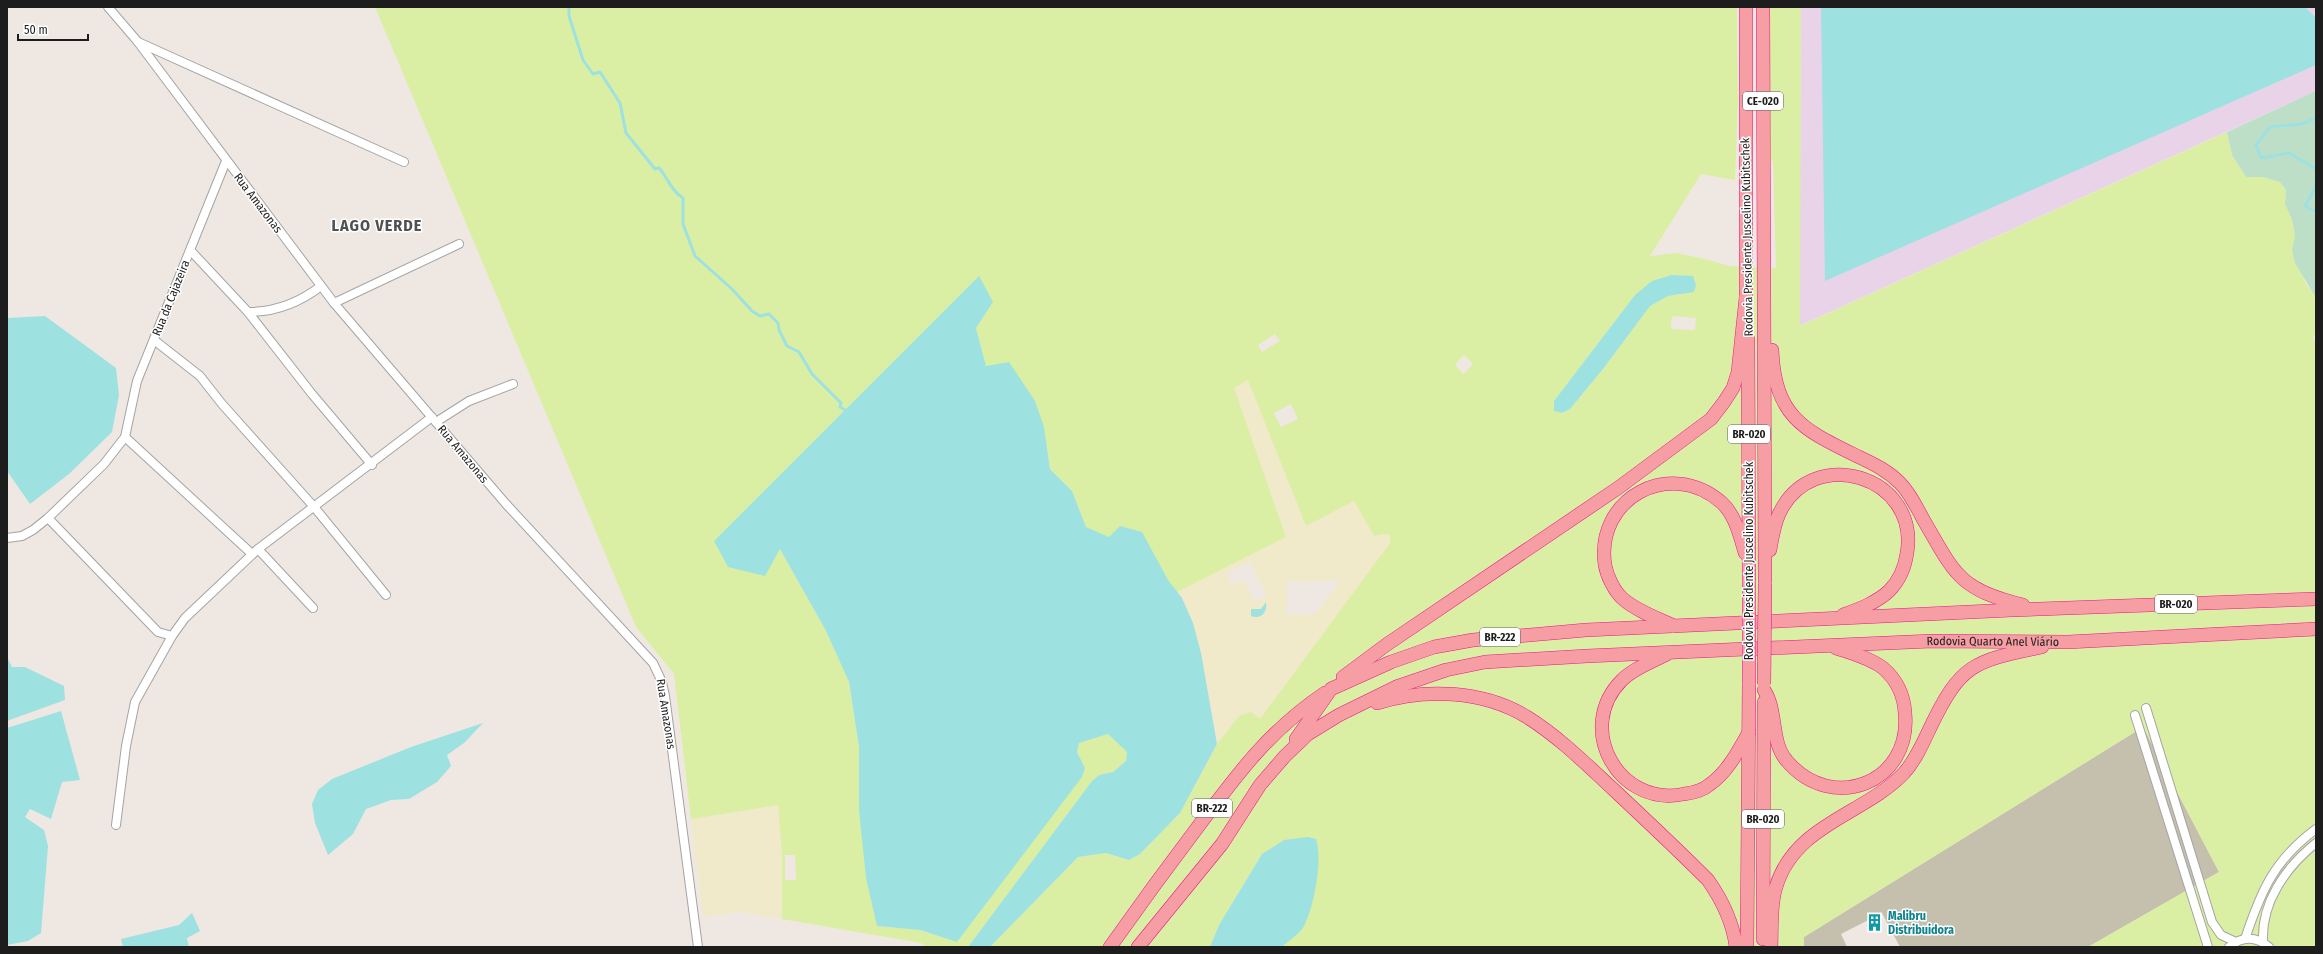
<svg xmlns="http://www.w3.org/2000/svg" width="2323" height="954" font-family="'Fira Sans Condensed',sans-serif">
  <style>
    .industrial { fill: #e8d3e9 }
    .construction { fill: #c5bfad }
    .farmland { fill: #f0eacb; fill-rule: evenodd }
    .grass { fill: #daefa3; fill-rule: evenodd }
    .wetland { fill: #bddfc8 }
    .water { fill: #9ee1e1 }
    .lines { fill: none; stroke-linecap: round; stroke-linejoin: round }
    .stream { stroke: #9ee1e1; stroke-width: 3 }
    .minor-casing { stroke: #a4a4a4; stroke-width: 10 }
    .trunk-casing { stroke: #e9148e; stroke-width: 14 }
    .minor { stroke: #fff; stroke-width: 8 }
    .trunk { stroke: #f69ea3; stroke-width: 13 }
    .trunk-bridge-casing { stroke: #e9148e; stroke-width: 14; stroke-linecap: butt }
    .trunk-bridge { stroke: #f69ea3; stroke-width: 13 }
    .labels { text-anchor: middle; stroke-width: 3; stroke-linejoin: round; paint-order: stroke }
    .shield { fill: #fff; stroke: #616161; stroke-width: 1 }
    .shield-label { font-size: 11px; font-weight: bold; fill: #1d1d1d }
    .street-label { font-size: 12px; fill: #1d1d1d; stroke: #fff }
    .culture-label { font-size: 12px; font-weight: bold; fill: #0d838f; stroke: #fff; text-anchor: start }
    .district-label { font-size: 16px; font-weight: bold; letter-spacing: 1px; fill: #505050; stroke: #fff }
  </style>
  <rect width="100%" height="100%" fill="#efe8e2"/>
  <polygon class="industrial" points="1801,7 2316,7 2316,91 1799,326"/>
  <polygon class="construction" points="2143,727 2219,872 2088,947 1900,947 1882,913 1841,934 1847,947 1804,947 1804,937"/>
  <g class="farmland">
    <path d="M1248 380 1306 526 1354 501 1374 536 1383 534 1390 536V543L1260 719 1239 716 1217 744 1212 711 1182 598 1177 592 1286 536 1234 388ZM1250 562 1267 596 1255 602 1243 579 1232 585 1227 573ZM1341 580 1315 614 1286 615 1287 582Z"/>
    <polygon points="778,805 782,855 782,919 739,912 703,917 691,819"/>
  </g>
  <path class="grass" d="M375 7H1737L1738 101 1735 180 1701 174 1650 256 1677 253 1709 260 1729 266 1776 268 1773 163 1770 155 1769 7H1801L1800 326 2227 132 2232 155 2246 177H2263L2280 182 2286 190 2285 204 2292 220 2295 236 2292 250 2305 282 2316 298V329L2313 339 2316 343V947H2088L2219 872 2143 727 1804 937V947H1282L1303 927 1262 854 1219 925 1210 947H990L1078 857 1106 853 1129 860 1140 854 1180 813 1217 744 1239 716 1251 712 1260 719 1390 543V535L1383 534 1374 536 1354 501 1306 526 1248 380 1234 388 1286 537 1177 592C1156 565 1117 541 1086 527L1072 491 1050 469 1044 427 986 366 976 328 993 302 780 549 826 631 849 682 859 747V810L878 926 920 930 957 942 1085 768 1077 752 1079 743 1108 734 1127 752 1126 761 1113 772 1099 775 1092 781 968 947H926L921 943 782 919V855L778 805 691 819 674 674 636 627ZM1685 294 1668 296 1650 306 1603 369 1570 409 1562 413 1554 411V401L1635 295ZM1672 316 1696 318 1695 330 1671 329ZM1275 334 1280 341 1262 352 1258 345ZM1464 355 1473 364 1464 374 1455 365ZM1291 404 1298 419 1281 427 1274 413ZM785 855H795L796 880H785Z"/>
  <polygon class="wetland" points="2316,91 2316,298 2295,263 2292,250 2295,236 2292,220 2285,204 2286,190 2280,182 2263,177 2246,177 2232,155 2227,132"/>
  <g class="water">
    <polygon points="1821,7 2305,7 2316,18 2316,65 1825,281"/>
    <polygon points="1672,275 1693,276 1696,285 1694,292 1668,296 1650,306 1603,369 1570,409 1562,413 1554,411 1554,401 1635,295 1652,281"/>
    <polygon points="979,276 993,302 976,328 986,366 1009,362 1035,401 1044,427 1050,469 1072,491 1086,527 1109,537 1120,526 1142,532 1168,580 1182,598 1193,623 1201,653 1217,744 1180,813 1140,854 1129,860 1106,853 1078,857 990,947 968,947 1092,781 1099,775 1113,772 1126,761 1127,752 1108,734 1079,743 1077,752 1085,768 1082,777 957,942 920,930 877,926 866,878 859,810 859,747 849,682 826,631 780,549 765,576 728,567 714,541"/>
    <polygon points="45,316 116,368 119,395 112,432 69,474 30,504 7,471 7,318"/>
    <path d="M1266 602C1268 612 1261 620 1251 616V609H1261Z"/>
    <polygon points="7,657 12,667 25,667 64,686 65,700 7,721"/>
    <polygon points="61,711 80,780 62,782 51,819 30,809 25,817 44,830 48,846 41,933 28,941 7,945 7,728"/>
    <polygon points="483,723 464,743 447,755 451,766 437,782 409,799 391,800 366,809 353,834 328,855 315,823 312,804 318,790 332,779 411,747"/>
    <path d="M1308 837 1316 839C1323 859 1314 907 1304 926 1300 934 1288 941 1282 947H1210L1219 925 1262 854 1284 840Z"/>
    <polygon points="192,913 200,931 187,938 189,947 123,947 121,939 179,925"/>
  </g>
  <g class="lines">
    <g class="stream">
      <path d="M569 7V16L583 60 593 74 600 72 620 103 626 133 655 169 659 168C668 178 671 191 683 198V224L695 256 732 289 752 311 760 316 769 314 778 323 779 330 787 346 799 352 812 374 841 403 840 407 847 411"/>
      <polyline points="2316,118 2302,124 2270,127 2256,145 2261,158 2289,153 2316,169"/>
      <polyline points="2316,186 2305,206 2316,212"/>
    </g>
    <defs>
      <g id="minor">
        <polyline points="108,7 138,42 334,303 506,504 653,663 662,682 665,696 698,947"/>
        <polyline points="138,42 404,162"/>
        <polyline points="191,251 248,312 312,394 372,465"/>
        <polyline points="334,303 459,244"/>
        <path d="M248 312C276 312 299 303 321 286"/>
        <polyline points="154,340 200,376 222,404 315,508 386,595"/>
        <polyline points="436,422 469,401 513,384"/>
        <polyline points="125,437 252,554"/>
        <polyline points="48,518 158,632 172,636"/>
        <polyline points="7,538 22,536 33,530 48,518 104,464 125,437 137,381 226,161"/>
        <polyline points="258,549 313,608"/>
        <polyline points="2146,708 2212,922 2221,935 2236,942"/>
        <polyline points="2135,715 2208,947"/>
        <polyline points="116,825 126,746 135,702 172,636 185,618 258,549 432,417"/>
        <path d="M2245 939C2261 891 2274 860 2316 829"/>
        <path d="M2263 942C2261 902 2286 867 2316 843"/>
        <path d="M2229 947C2242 936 2256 936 2269 947"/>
      </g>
      <g id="trunk">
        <polyline points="1746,7 1746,305"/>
        <polyline points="1763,7 1765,584"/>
        <polyline points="1748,339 1749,583"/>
        <path d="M1772 350C1775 418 1804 430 1859 457 1874 464 1888 471 1900 483 1910 493 1916 506 1923 519 1955 574 1958 589 2023 605"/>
        <path d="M1770 550C1772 538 1774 525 1779 514 1812 443 1920 476 1907 553 1905 567 1899 581 1889 591 1876 603 1859 609 1843 615"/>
        <path d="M1674 626C1657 618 1637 611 1623 599 1614 591 1607 576 1605 565 1595 498 1670 458 1721 502 1735 514 1740 536 1745 553"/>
        <path d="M1667 654C1652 662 1634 668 1622 680 1574 728 1619 808 1684 794 1692 793 1702 791 1709 785 1728 772 1738 751 1749 732"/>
        <polyline points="1343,677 1386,645 1618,488 1711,419 1724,402 1733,388 1738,372 1746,297"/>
        <path d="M1764 690C1778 711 1770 742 1787 761 1832 814 1912 783 1905 713 1904 695 1897 680 1883 668 1870 658 1851 653 1836 648"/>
        <path d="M1377 703C1425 688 1483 690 1527 717 1559 737 1586 764 1613 789 1645 819 1677 849 1708 880 1722 900 1733 922 1736 947"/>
        <polyline points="1296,739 1331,689 1391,662 1434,647 1473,640 1586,630 2012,610 2316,599"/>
        <polyline points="1763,939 1764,702"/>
        <path d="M1110 947C1139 906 1169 865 1200 824 1239 772 1270 730 1325 693"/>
        <path id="s1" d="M1138 947 1222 844 1260 785 1285 756 1308 734 1339 715 1396 687 1446 670 1485 662 1587 656 1932 641 2068 642 2316 629"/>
        <polyline points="1747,947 1749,683"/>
        <path d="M1771 947C1772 928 1770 905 1776 887 1795 824 1864 815 1904 773 1915 761 1923 743 1930 728 1961 663 1974 661 2042 647"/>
      </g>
    </defs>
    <use href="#minor" class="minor-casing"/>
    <use href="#trunk" class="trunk-casing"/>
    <use href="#minor" class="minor"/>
    <use href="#trunk" class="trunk"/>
    <defs>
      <g id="trunk-bridge">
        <polyline points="1749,683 1749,583"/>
        <polyline points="1764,684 1765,584"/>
      </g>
    </defs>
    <use href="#trunk-bridge" class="trunk-bridge-casing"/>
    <use href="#trunk-bridge" class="trunk-bridge"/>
  </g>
  <defs>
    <symbol id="building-bare" viewBox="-9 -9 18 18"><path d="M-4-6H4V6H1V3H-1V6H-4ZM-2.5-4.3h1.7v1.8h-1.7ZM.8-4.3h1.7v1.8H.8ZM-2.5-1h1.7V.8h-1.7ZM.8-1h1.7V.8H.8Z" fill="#0f9aa8" stroke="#fff" stroke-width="2.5" paint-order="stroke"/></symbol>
  </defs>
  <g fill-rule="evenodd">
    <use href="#building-bare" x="1862" y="910" width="25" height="25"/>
  </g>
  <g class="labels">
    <g class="shield">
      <rect x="1743" y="92" width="40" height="18" rx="3"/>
      <rect x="1728" y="425" width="42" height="18" rx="3"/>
      <rect x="2155" y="595" width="42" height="18" rx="3"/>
      <rect x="1480" y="628" width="40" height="18" rx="3"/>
      <rect x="1192" y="799" width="40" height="18" rx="3"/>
      <rect x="1742" y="810" width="42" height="18" rx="3"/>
    </g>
    <g class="shield-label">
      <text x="1763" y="105">CE-020</text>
      <text x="1749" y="438">BR-020</text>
      <text x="2176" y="608">BR-020</text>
      <text x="1500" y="641">BR-222</text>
      <text x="1212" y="812">BR-222</text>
      <text x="1763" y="823">BR-020</text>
    </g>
    <g class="street-label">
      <text transform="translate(258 203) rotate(53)" y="4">Rua Amazonas</text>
      <text transform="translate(1747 237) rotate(-91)" y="4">Rodovia Presidente Juscelino Kubitschek</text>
      <text transform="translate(171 298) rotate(-68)" y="4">Rua da Cajazeira</text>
      <text transform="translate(463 454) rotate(50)" y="4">Rua Amazonas</text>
      <text transform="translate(1749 561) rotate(-90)" y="4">Rodovia Presidente Juscelino Kubitschek</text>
      <text dy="4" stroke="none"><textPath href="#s1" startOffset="974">Rodovia Quarto Anel Viário</textPath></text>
      <text transform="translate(666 714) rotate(81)" y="4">Rua Amazonas</text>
    </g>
    <g class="culture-label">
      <text x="1888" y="920">Malibru<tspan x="1888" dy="14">Distribuidora</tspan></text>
    </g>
    <g class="district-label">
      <text x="377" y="231">LAGO VERDE</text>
    </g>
  </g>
  <rect width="2323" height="954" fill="none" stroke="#1d1d1d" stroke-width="16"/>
  <path d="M18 34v6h70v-6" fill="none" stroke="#1d1d1d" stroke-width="2"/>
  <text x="24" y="34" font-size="12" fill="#1d1d1d" stroke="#ffffff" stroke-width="3" paint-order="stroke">50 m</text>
</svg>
